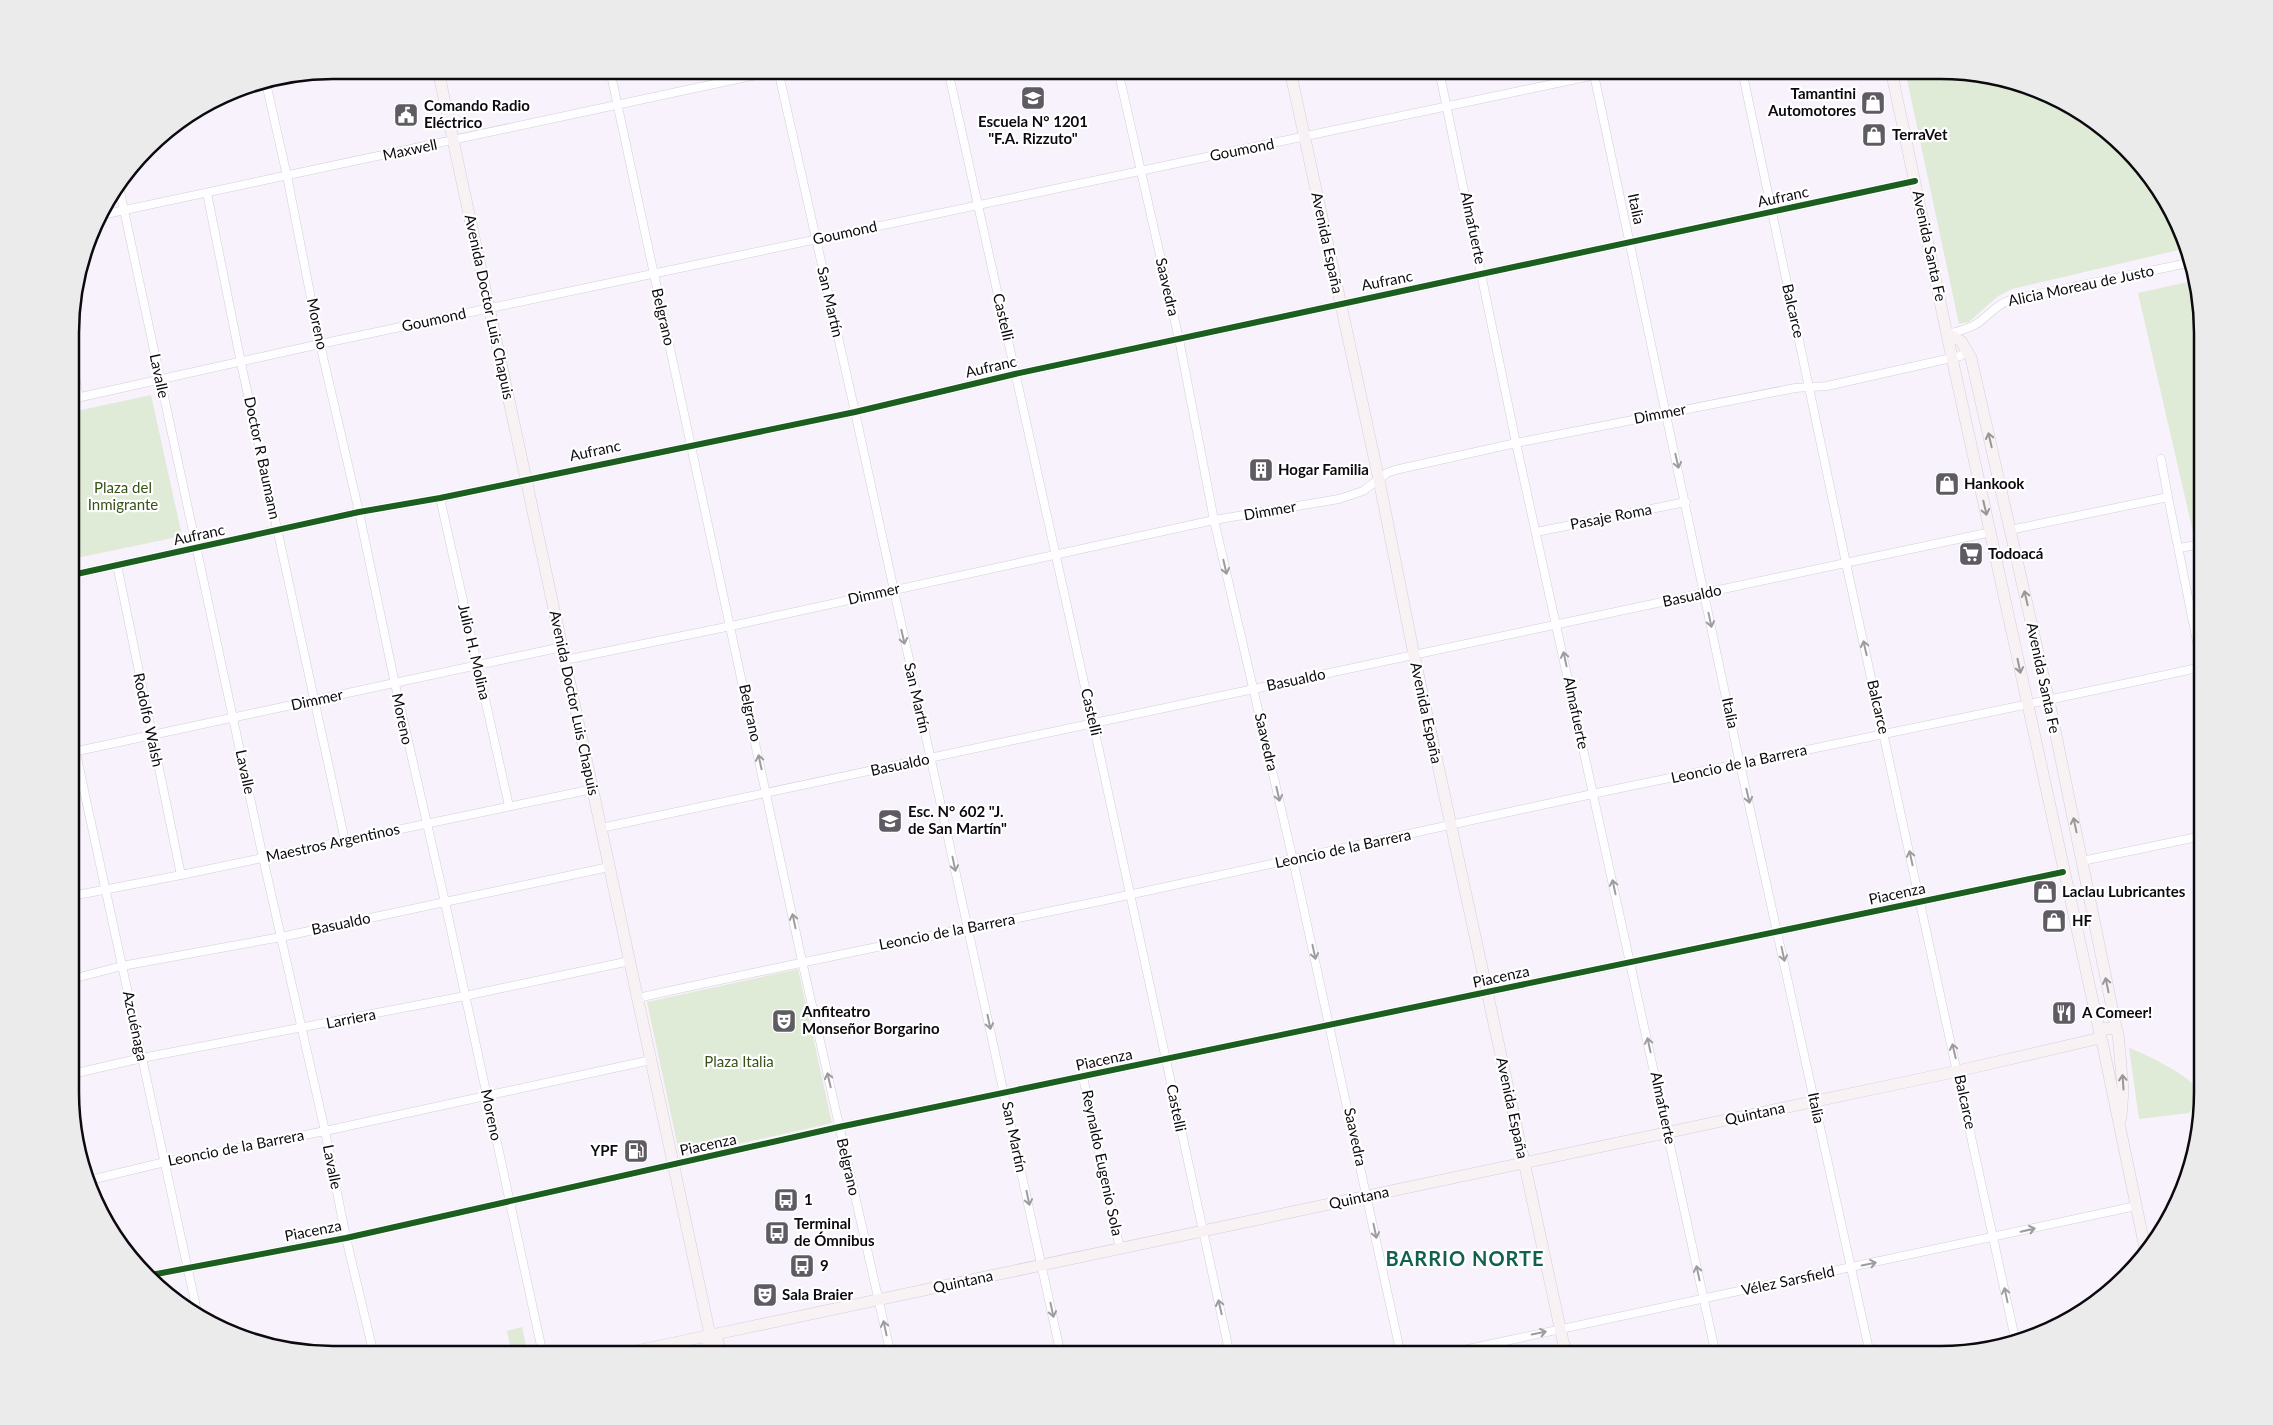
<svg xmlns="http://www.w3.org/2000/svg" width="2273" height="1425" font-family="Lato,sans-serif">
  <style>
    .green { fill: #dfead7 }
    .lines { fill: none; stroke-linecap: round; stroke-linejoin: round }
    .street-casing { stroke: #d3cfd7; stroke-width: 9 }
    .secondary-casing { stroke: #d3cfd7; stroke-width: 12 }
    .street { stroke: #fefdff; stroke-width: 8 }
    .secondary { stroke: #f8f2f4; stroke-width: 11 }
    .cycleway-casing { stroke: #fff; stroke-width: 9 }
    .cycleway { stroke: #1b5e20; stroke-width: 6 }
    .oneway { stroke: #9a9598 }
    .oneway2 { stroke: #9e9c9f }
    .labels { text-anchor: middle; stroke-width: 4.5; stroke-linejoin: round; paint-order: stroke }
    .poi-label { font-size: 15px; font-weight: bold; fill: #0d0a0f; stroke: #fff; text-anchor: start }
    .street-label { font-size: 15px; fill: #0d0a0f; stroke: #fff }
    .park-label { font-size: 15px; fill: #355217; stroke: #fff }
    .district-label { font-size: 20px; font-weight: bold; letter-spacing: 1px; fill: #11614e; stroke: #fff }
    .rim { fill: none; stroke: #0d0a0f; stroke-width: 2.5 }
  </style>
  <rect width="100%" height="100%" fill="#f7f2fc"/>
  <g class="green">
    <polygon points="1905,70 1941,70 2025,84 2086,114 2138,159 2168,201 2187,248 2012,289 1998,296 1969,322 1959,324"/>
    <polygon points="2197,280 2202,315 2202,571 2138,293"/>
    <polygon points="151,395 182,536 72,559 72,412"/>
    <polygon points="798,969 832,1123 680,1157 647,1002"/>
    <path d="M2129 1048C2143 1053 2186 1074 2193 1085 2199 1096 2196 1106 2189 1113L2139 1119Z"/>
    <polygon points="522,1327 528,1355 512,1355 507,1331"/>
  </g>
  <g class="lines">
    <defs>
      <g id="street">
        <polyline points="610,70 802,961 891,1355"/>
        <polyline points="778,70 855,412 1061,1355"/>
        <polyline points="948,70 1093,723 1230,1355"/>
        <polyline points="1118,70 1179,339 1214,520 1293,860 1401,1355"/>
        <polyline points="1439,70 1516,443 1716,1355"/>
        <polyline points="1593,70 1740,764 1870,1354"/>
        <polyline points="1742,70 1846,563 2016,1343"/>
        <polyline points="266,83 287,176 320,344 359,512 395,684 445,902 543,1355"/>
        <polyline points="119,187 263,858 325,1131 346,1238 374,1355"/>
        <polyline points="207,193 241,363 345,841"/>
        <polyline points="97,216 780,70"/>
        <path d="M1948 334C1959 331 1969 329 1978 323 1990 314 1996 305 2010 300L2193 262"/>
        <polyline points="72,360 79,398"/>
        <polyline points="72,399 320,344 1619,70"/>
        <polyline points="2161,459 2168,497"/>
        <polyline points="440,498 509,806"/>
        <polyline points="2010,530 2168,497 2202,667"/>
        <polyline points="1536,532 1686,502"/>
        <polyline points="2179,548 2202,544"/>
        <polyline points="117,565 181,875"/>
        <polyline points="72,575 359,512 440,498 855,412 1015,374 1915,181"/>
        <polyline points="565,660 731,626 1214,520 1339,499 1363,491 1387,473 1395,470 1516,443 1795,388 1827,386 1960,356 1968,351"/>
        <polyline points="72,735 198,1316"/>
        <polyline points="73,752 562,647"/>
        <polyline points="601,828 1991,532"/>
        <polyline points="2082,861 2202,836"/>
        <polyline points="72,896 181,875 593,789"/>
        <polyline points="72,979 122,966 281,937 609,867"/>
        <path d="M638 998C794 963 952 932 1110 899 1272 865 1434 827 1597 793 1799 751 2001 711 2202 667"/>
        <polyline points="72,1074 142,1058 465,996 630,961"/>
        <polyline points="1083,1077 1120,1249"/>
        <polyline points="86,1181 165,1162 325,1131 651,1060"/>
        <polyline points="151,1275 346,1238 839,1127 2063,872"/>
        <polyline points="1440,1355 2136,1206"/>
      </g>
      <g id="secondary">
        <polyline points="438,70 710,1335 708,1344 710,1355"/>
        <polyline points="1290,70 1379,480 1414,655 1566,1355"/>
        <polyline points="1891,70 1952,358 2100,1034"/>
        <polyline points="1948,334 1961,341 1971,358 2049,701 2117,1032"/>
        <polyline points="2100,1038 2101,1032 2105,1028 2114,1029 2118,1033 2123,1089 2121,1118"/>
        <polyline points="2102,1041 2146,1253"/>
        <polyline points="710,1335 718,1342 721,1355"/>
        <polyline points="617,1355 1958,1071 2100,1038"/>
      </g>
    </defs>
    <use href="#street" class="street-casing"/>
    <use href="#secondary" class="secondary-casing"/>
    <use href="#street" class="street"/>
    <use href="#secondary" class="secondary"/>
    <defs>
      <g id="cycleway">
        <polyline points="72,575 359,512 440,498 855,412 1015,374 1915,181"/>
        <polyline points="151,1275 346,1238 839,1127 2063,872"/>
      </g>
    </defs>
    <use href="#cycleway" class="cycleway-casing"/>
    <use href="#cycleway" class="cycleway"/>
  </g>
  <defs><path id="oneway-shaft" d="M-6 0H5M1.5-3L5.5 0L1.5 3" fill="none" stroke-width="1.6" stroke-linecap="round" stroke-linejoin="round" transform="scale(1.25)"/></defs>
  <g class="oneway">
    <use href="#oneway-shaft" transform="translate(1990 440) rotate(-103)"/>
    <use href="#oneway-shaft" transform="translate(1985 508) rotate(77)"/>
    <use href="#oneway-shaft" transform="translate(2026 598) rotate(-103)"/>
    <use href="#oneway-shaft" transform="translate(2019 666) rotate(78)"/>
    <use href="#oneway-shaft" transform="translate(2075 825) rotate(-102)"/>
    <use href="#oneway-shaft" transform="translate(2107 985) rotate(-102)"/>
    <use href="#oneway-shaft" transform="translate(2123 1082) rotate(-94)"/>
  </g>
  <g class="oneway2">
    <use href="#oneway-shaft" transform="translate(1677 461) rotate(77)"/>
    <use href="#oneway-shaft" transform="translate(1225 567) rotate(77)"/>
    <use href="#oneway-shaft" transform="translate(1710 620) rotate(78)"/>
    <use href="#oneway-shaft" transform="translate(903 637) rotate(77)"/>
    <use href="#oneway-shaft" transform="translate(1865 648) rotate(-103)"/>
    <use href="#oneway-shaft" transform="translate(1565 659) rotate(-102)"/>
    <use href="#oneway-shaft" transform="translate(760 762) rotate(-102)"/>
    <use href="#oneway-shaft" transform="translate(1278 794) rotate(77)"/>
    <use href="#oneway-shaft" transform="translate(1748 796) rotate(77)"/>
    <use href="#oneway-shaft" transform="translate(1911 858) rotate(-102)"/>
    <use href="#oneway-shaft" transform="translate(954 864) rotate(78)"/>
    <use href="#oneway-shaft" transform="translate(1614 887) rotate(-102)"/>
    <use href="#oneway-shaft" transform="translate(794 921) rotate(-102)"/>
    <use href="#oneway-shaft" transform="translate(1314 952) rotate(78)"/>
    <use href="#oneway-shaft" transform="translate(1783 954) rotate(78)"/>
    <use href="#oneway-shaft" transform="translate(989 1022) rotate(78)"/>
    <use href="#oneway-shaft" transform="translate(1649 1045) rotate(-102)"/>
    <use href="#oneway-shaft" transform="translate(1954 1051) rotate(-103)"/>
    <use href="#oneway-shaft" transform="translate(829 1080) rotate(-103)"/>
    <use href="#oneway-shaft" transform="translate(1028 1198) rotate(78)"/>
    <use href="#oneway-shaft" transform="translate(2028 1230) rotate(-13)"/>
    <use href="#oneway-shaft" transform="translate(1375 1231) rotate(78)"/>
    <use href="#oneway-shaft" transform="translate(1869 1264) rotate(-12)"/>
    <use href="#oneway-shaft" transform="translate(1698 1273) rotate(-102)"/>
    <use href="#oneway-shaft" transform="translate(2006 1295) rotate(-102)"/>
    <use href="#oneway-shaft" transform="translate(1220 1307) rotate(-103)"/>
    <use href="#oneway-shaft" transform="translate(1052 1310) rotate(78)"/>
    <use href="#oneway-shaft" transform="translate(885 1328) rotate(-102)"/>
    <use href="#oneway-shaft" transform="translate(1539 1333) rotate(-12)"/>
  </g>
  <defs>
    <symbol id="school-square" viewBox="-11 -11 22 22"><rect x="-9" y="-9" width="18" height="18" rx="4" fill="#5f5b62" stroke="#fff"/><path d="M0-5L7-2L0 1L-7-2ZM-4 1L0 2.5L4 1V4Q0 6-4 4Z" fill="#fff"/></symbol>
    <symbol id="shop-square" viewBox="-11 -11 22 22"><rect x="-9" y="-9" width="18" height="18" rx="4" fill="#5f5b62" stroke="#fff"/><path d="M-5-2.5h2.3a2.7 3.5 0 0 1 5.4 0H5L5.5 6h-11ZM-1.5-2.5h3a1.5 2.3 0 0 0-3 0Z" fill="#fff"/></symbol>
    <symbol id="civic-square" viewBox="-11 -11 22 22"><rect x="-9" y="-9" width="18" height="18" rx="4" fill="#5f5b62" stroke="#fff"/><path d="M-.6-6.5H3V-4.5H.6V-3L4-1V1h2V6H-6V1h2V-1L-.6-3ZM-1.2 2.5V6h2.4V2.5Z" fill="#fff"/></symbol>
    <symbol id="building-square" viewBox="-11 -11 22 22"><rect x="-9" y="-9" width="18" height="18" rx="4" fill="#5f5b62" stroke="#fff"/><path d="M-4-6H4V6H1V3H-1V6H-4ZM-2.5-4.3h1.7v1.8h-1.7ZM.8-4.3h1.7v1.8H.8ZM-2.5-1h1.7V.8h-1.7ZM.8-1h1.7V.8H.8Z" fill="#fff"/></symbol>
    <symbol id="supermarket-square" viewBox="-11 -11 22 22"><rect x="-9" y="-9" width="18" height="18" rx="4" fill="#5f5b62" stroke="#fff"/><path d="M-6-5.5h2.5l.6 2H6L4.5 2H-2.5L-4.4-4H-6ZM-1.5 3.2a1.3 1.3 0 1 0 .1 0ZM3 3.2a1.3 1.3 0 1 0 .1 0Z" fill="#fff"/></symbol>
    <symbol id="restaurant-square" viewBox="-11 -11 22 22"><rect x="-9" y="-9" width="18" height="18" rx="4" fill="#5f5b62" stroke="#fff"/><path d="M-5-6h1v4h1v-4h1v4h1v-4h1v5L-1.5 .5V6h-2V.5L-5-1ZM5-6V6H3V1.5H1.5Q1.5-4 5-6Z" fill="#fff"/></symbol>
    <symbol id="theatre-square" viewBox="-11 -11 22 22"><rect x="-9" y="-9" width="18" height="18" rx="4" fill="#5f5b62" stroke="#fff"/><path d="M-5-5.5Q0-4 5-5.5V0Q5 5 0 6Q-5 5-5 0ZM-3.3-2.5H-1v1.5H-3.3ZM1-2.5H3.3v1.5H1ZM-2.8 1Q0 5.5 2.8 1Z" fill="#fff"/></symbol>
    <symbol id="fuel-square" viewBox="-11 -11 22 22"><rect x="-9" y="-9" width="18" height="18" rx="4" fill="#5f5b62" stroke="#fff"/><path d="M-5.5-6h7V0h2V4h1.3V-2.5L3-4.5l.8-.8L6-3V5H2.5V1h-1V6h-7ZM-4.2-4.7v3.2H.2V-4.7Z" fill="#fff"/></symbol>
    <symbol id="bus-square" viewBox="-11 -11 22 22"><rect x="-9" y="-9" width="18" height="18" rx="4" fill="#5f5b62" stroke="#fff"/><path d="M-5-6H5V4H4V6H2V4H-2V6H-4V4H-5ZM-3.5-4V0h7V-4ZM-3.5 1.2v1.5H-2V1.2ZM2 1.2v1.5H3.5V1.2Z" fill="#fff"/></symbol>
  </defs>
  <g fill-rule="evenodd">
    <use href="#school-square" x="1019" y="84" width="28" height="28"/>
    <use href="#shop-square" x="1859" y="89" width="28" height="28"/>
    <use href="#civic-square" x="392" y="101" width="28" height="28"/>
    <use href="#shop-square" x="1860" y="121" width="28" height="28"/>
    <use href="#building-square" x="1247" y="456" width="28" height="28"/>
    <use href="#shop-square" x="1933" y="470" width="28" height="28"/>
    <use href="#supermarket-square" x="1957" y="540" width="28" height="28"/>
    <use href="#school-square" x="876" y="807" width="28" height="28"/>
    <use href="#shop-square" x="2031" y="878" width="28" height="28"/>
    <use href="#shop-square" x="2040" y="907" width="28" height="28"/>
    <use href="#restaurant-square" x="2050" y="999" width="28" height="28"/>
    <use href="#theatre-square" x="770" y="1007" width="28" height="28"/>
    <use href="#fuel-square" x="622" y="1137" width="28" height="28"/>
    <use href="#bus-square" x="772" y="1186" width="28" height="28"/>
    <use href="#bus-square" x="763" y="1219" width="28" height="28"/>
    <use href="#bus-square" x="788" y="1252" width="28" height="28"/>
    <use href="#theatre-square" x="751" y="1281" width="28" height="28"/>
  </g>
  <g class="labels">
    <g class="poi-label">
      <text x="1856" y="99" text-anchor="end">Tamantini<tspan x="1856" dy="17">Automotores</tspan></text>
      <text x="424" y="111">Comando Radio<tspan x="424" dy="17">Eléctrico</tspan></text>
      <text x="1033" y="127" text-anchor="middle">Escuela N° 1201<tspan x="1033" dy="17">"F.A. Rizzuto"</tspan></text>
      <text x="1892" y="140">TerraVet</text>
      <text x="1278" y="475">Hogar Familia</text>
      <text x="1964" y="489">Hankook</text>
      <text x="1988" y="559">Todoacá</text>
      <text x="908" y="817">Esc. N° 602 "J.<tspan x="908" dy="17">de San Martín"</tspan></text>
      <text x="2062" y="897">Laclau Lubricantes</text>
      <text x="2072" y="926">HF</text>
      <text x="802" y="1017">Anfiteatro<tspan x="802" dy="17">Monseñor Borgarino</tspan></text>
      <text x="2082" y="1018">A Comeer!</text>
      <text x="618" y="1156" text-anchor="end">YPF</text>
      <text x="804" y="1205">1</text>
      <text x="794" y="1229">Terminal<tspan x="794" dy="17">de Ómnibus</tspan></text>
      <text x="820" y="1271">9</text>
      <text x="782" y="1300">Sala Braier</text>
    </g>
    <g class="street-label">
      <text transform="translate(410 150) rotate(-12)" y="5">Maxwell</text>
      <text transform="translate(1242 150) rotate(-11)" y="5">Goumond</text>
      <text transform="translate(1783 197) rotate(-12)" y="5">Aufranc</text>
      <text transform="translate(1636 209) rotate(78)" y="5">Italia</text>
      <text transform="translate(1473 228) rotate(78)" y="5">Almafuerte</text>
      <text transform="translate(845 233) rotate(-12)" y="5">Goumond</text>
      <text transform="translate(1327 243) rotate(78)" y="5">Avenida España</text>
      <text transform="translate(1929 246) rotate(78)" y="5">Avenida Santa Fe</text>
      <text transform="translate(1387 281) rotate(-11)" y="5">Aufranc</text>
      <text transform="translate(2081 286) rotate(-12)" y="5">Alicia Moreau de Justo</text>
      <text transform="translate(1167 287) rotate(77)" y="5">Saavedra</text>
      <text transform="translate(830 302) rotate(77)" y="5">San Martín</text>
      <text transform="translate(489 307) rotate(78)" y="5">Avenida Doctor Luis Chapuis</text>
      <text transform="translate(1793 311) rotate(77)" y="5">Balcarce</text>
      <text transform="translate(663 317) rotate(77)" y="5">Belgrano</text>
      <text transform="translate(1003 317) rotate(77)" y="5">Castelli</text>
      <text transform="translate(434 320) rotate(-12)" y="5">Goumond</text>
      <text transform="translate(317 324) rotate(78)" y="5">Moreno</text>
      <text transform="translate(991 367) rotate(-13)" y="5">Aufranc</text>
      <text transform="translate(159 376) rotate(78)" y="5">Lavalle</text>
      <text transform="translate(1660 414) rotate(-11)" y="5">Dimmer</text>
      <text transform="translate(595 451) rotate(-12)" y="5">Aufranc</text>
      <text transform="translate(262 458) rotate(78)" y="5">Doctor R Baumann</text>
      <text transform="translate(1270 511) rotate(-10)" y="5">Dimmer</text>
      <text transform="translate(1611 517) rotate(-11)" y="5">Pasaje Roma</text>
      <text transform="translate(199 535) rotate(-12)" y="5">Aufranc</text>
      <text transform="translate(874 594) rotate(-13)" y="5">Dimmer</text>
      <text transform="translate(1692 596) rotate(-12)" y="5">Basualdo</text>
      <text transform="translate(474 652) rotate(77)" y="5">Julio H. Molina</text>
      <text transform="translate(2043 678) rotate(78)" y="5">Avenida Santa Fe</text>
      <text transform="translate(1296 680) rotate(-12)" y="5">Basualdo</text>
      <text transform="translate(917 698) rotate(77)" y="5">San Martín</text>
      <text transform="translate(317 700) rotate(-12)" y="5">Dimmer</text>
      <text transform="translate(574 703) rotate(78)" y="5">Avenida Doctor Luis Chapuis</text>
      <text transform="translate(1878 707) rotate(77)" y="5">Balcarce</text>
      <text transform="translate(1091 712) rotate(77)" y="5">Castelli</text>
      <text transform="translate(750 713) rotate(78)" y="5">Belgrano</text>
      <text transform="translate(1426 713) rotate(78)" y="5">Avenida España</text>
      <text transform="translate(1576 713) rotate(78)" y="5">Almafuerte</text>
      <text transform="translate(1730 713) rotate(78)" y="5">Italia</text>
      <text transform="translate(402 719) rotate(78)" y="5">Moreno</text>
      <text transform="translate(148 720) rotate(78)" y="5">Rodolfo Walsh</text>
      <text transform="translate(1266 742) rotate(77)" y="5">Saavedra</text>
      <text transform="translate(1739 764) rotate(-12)" y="5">Leoncio de la Barrera</text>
      <text transform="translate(900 765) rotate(-12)" y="5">Basualdo</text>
      <text transform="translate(245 772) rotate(78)" y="5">Lavalle</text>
      <text transform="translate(333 843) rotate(-12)" y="5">Maestros Argentinos</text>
      <text transform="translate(1343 849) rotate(-12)" y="5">Leoncio de la Barrera</text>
      <text transform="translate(1897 894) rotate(-12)" y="5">Piacenza</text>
      <text transform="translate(341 924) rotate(-12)" y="5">Basualdo</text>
      <text transform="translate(947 932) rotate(-11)" y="5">Leoncio de la Barrera</text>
      <text transform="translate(1501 977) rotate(-12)" y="5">Piacenza</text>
      <text transform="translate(351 1019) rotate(-11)" y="5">Larriera</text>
      <text transform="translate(135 1026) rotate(78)" y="5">Azcuénaga</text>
      <text transform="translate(1104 1060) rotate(-12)" y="5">Piacenza</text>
      <text transform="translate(1965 1102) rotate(78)" y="5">Balcarce</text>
      <text transform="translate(1176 1108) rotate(78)" y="5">Castelli</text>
      <text transform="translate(1512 1108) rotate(78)" y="5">Avenida España</text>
      <text transform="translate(1663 1108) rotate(78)" y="5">Almafuerte</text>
      <text transform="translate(1816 1108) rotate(78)" y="5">Italia</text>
      <text transform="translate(1755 1114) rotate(-12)" y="5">Quintana</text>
      <text transform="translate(491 1115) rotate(78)" y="5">Moreno</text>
      <text transform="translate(1014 1137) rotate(78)" y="5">San Martín</text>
      <text transform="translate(1355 1137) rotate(78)" y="5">Saavedra</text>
      <text transform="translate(708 1145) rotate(-12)" y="5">Piacenza</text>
      <text transform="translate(236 1148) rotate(-11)" y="5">Leoncio de la Barrera</text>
      <text transform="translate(1102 1163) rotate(78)" y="5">Reynaldo Eugenio Sola</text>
      <text transform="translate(332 1167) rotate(79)" y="5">Lavalle</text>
      <text transform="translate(848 1167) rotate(77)" y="5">Belgrano</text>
      <text transform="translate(1359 1198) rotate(-12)" y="5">Quintana</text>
      <text transform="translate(313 1231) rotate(-11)" y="5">Piacenza</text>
      <text transform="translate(1788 1281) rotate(-12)" y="5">Vélez Sarsfield</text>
      <text transform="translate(963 1282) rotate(-12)" y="5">Quintana</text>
    </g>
    <g class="park-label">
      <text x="123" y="493">Plaza del<tspan x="123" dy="17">Inmigrante</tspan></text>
      <text x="739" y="1067">Plaza Italia</text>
    </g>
    <g class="district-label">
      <text x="1465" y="1266">BARRIO NORTE</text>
    </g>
  </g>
  <path d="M0 0H2273V1425H0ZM333 79H1940A254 254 0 0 1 2194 333V1092A254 254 0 0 1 1940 1346H333A254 254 0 0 1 79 1092V333A254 254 0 0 1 333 79Z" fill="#ecebec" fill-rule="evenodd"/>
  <path class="rim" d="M333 79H1940A254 254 0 0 1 2194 333V1092A254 254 0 0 1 1940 1346H333A254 254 0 0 1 79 1092V333A254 254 0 0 1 333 79Z"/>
</svg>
